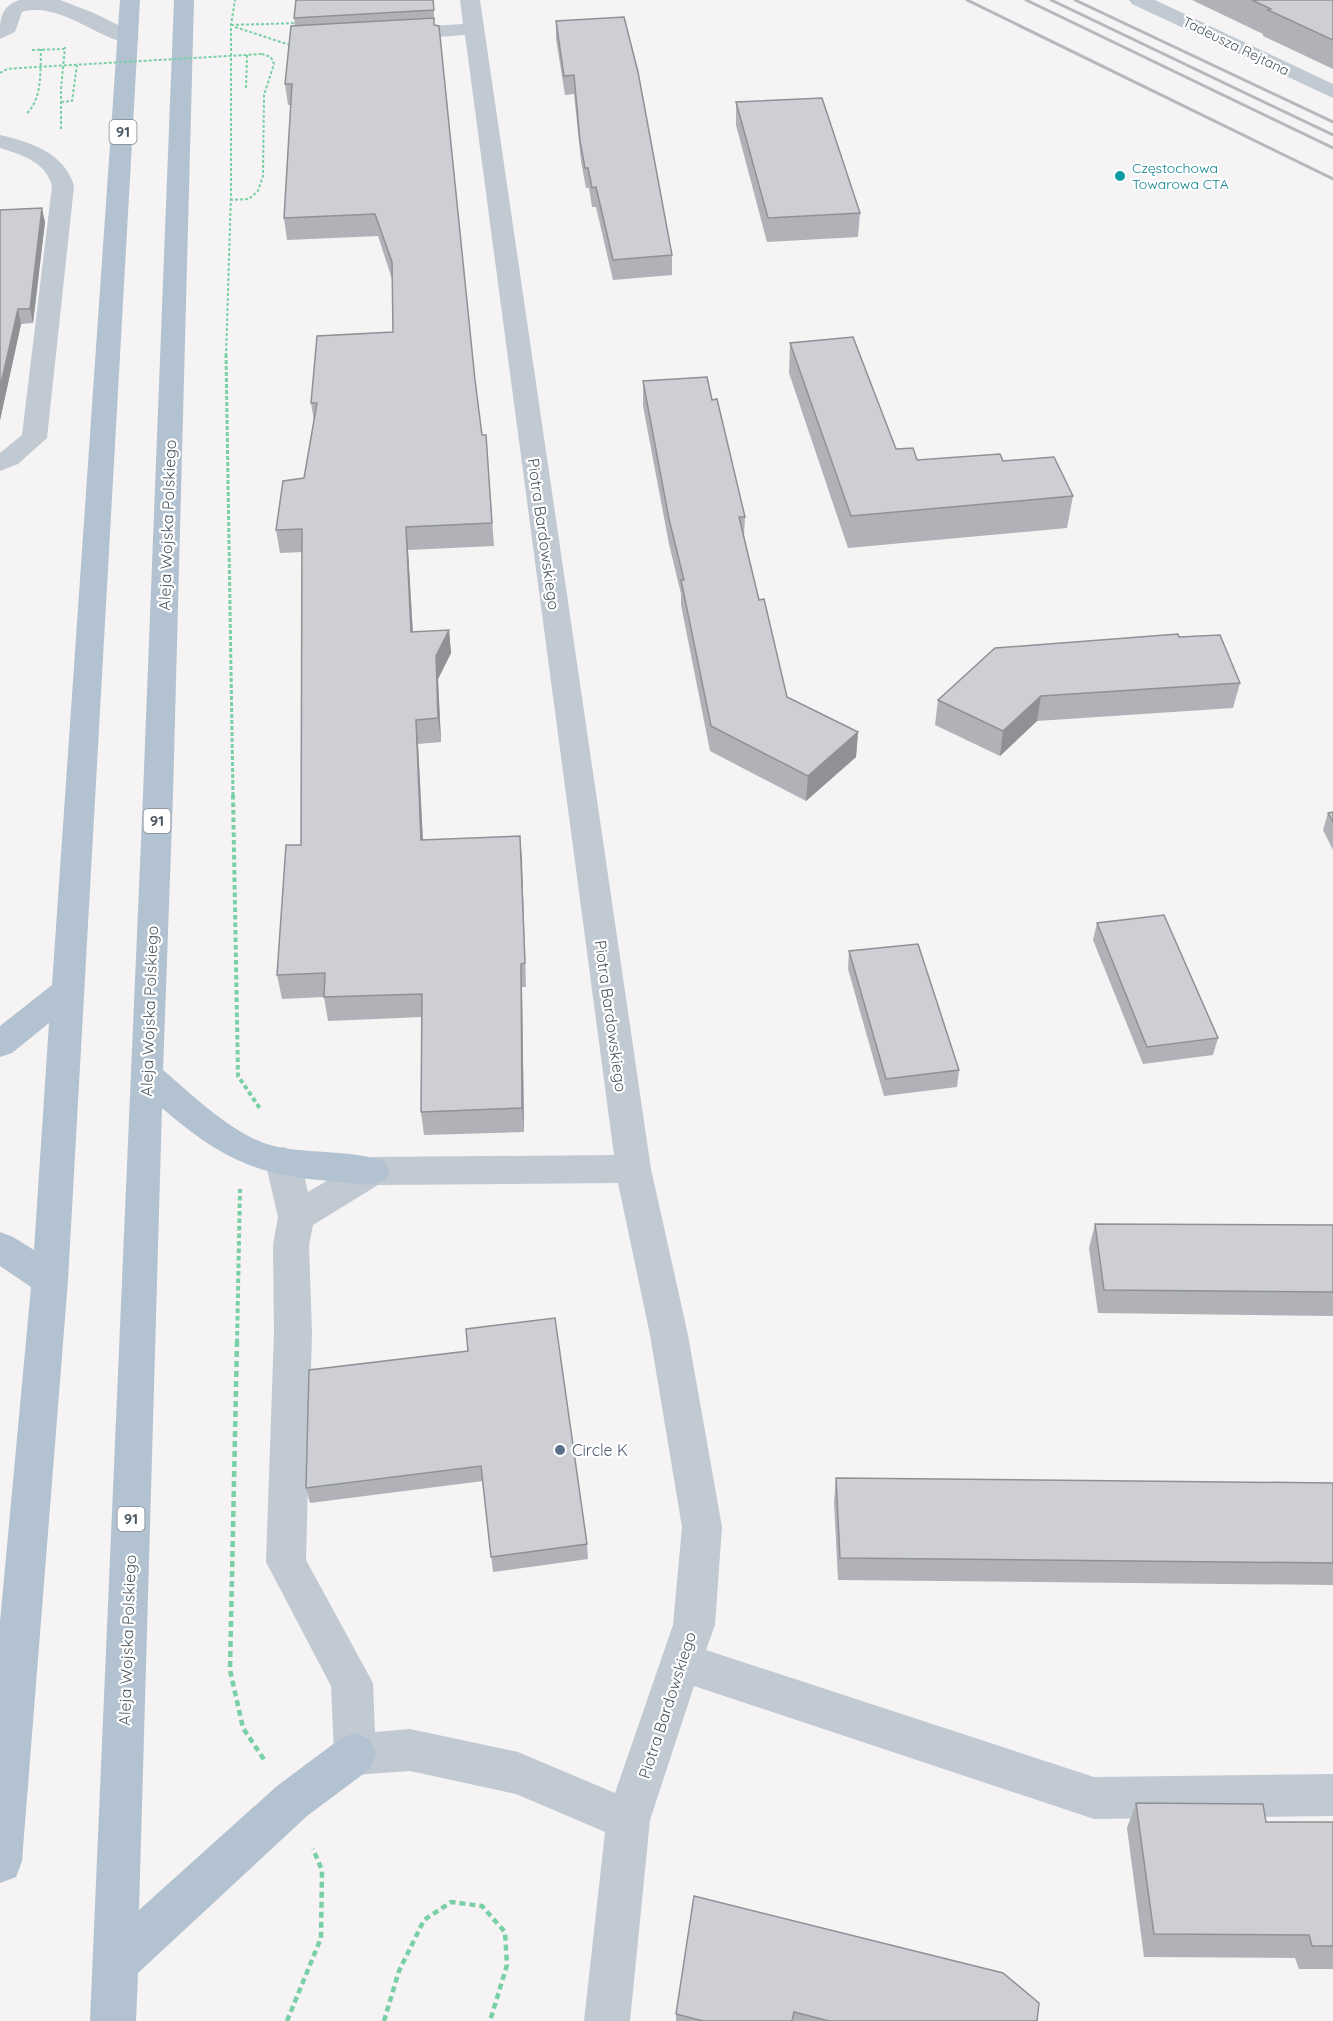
<svg xmlns="http://www.w3.org/2000/svg" width="1333" height="2021" font-family="Quicksand,sans-serif">
  <style>
    .lines { fill: none; stroke-linecap: round; stroke-linejoin: round }
    .path-far3 { stroke: #7ad0a6; stroke-width: 2; stroke-dasharray: 3 2; stroke-linecap: butt }
    .path-far2 { stroke: #7ad0a6; stroke-width: 3; stroke-dasharray: 4 2; stroke-linecap: butt }
    .path-far1 { stroke: #7ad0a6; stroke-width: 4; stroke-dasharray: 4.5 3; stroke-linecap: butt }
    .path { stroke: #7ad0a6; stroke-width: 4.5; stroke-dasharray: 6 4; stroke-linecap: butt }
    .minor { fill: #c1cad2; fill-rule: evenodd }
    .major { fill: #b3c2d1; fill-rule: evenodd }
    .rail { stroke: #b5b8bd; stroke-width: 3 }
    .path-bridge { stroke: #7ad0a6; stroke-width: 2; stroke-dasharray: 3 2; stroke-linecap: butt }
    .wall { fill: #b0b2b7 }
    .shaded-wall { fill: #909195 }
    .building { fill: #cdcfd5; stroke: #909195; stroke-width: 1.5 }
    .culture-dot { fill: #0f9aa8; stroke: #fff; stroke-width: 2 }
    .service-dot { fill: #5c6f8a; stroke: #fff; stroke-width: 2 }
    .labels { text-anchor: middle; stroke-width: 4.5; stroke-linejoin: round; paint-order: stroke }
    .far-street-label { font-size: 14px; fill: #4a5661; stroke: #fff }
    .far-culture-label { font-size: 14px; fill: #0d838f; stroke: #fff; text-anchor: start }
    .shield { fill: #fff; stroke: #808990; stroke-width: 1.5 }
    .shield-label { font-size: 15px; font-weight: bold; fill: #4a5661 }
    .street-label { font-size: 16px; fill: #4a5661; stroke: #fff }
    .service-label { font-size: 16px; fill: #4e5e75; stroke: #fff; text-anchor: start }
  </style>
  <rect width="100%" height="100%" fill="#f5f3f3"/>
  <g class="lines">
    <g class="path-far3">
      <polyline points="231,25 300,23"/>
      <polyline points="235,27 293,46"/>
      <polyline points="32,50 64,49"/>
      <polyline points="246,88 247,55"/>
      <polyline points="61,102 72,101 77,65"/>
      <path d="M27 113C43 98 40 69 41 49"/>
      <polyline points="61,129 61,89 65,47"/>
      <polyline points="230,200 249,199 258,191 263,176 264,95 274,64 271,57 262,54"/>
      <polyline points="226,356 231,194 231,25 235,0"/>
    </g>
    <polyline class="path-far2" points="226,354 233,796"/>
    <g class="path-far1">
      <polyline points="233,795 238,1076 261,1110"/>
      <polyline points="237,1343 240,1189"/>
    </g>
    <g class="path">
      <polyline points="237,1341 230,1670 243,1728 265,1761"/>
      <polyline points="287,2021 321,1938 322,1870 313,1849"/>
      <polyline points="384,2021 399,1971 424,1920 451,1902 482,1906 505,1932 507,1965 490,2021"/>
    </g>
    <g class="minor">
      <path d="M19 0H60L94 13 136 34 139 38 136 42C108 49 63 0 22 12L15 32 0 39C0 18 0 8 19 0Z"/>
      <path d="M460 0H480L651 1169 688 1335 722 1527 715 1625 706 1650 1094 1777 1333 1774V1816L1094 1819 694 1686 650 1820 630 2021H584L605 1832 516 1794 410 1771 355 1775 340 1769 334 1754 331 1686 266 1562 274 1332 273 1245 278 1217 265 1161 271 1151 283 1147 295 1151 301 1161 308 1192 360 1161 372 1157 614 1155 465 35 394 40 387 38 384 34 387 30 394 28 463 24ZM618 1183 650 1335 682 1527 673 1625 615 1793 518 1752 410 1729 375 1732 373 1683 306 1560 312 1332 309 1245 313 1225 378 1185Z"/>
      <polygon points="1129,0 1155,0 1333,84 1333,98 1132,4"/>
      <path d="M0 135C30 142 65 153 74 186L47 438 18 464 0 471V453L22 435 52 186C46 162 22 155 0 148Z"/>
    </g>
    <g class="major">
      <polygon points="120,0 140,0 68,1280 22,1861 16,1877 0,1883 0,1622 31,1287 0,1266 0,1232 13,1237 34,1250 49,1023 12,1053 0,1057 0,1026 52,985"/>
      <path d="M174 0H194L173 795 163 1070C195 1097 237 1139 278 1147 313 1154 351 1150 384 1161L390 1171 384 1181C367 1187 349 1183 330 1181 254 1175 219 1157 162 1108L139 1910 277 1786 340 1739 355 1733 370 1739 376 1754 370 1769 307 1816 138 1973 136 2021H90L143 795Z"/>
    </g>
    <g class="rail">
      <polyline points="967,0 1333,179"/>
      <polyline points="1026,0 1333,148"/>
      <polyline points="1051,0 1333,135"/>
      <polyline points="1075,0 1333,122"/>
    </g>
    <polyline class="path-bridge" points="0,73 7,69 20,68 262,54"/>
  </g>
  <g class="wall">
    <polygon points="434,0 434,23 475,380 482,435 486,435 494,546 408,550 413,632 449,630 451,653 438,679 441,742 418,744 423,840 520,836 526,987 522,987 524,1132 424,1135 421,1112 422,1017 328,1021 324,997 282,999 277,975 301,845 302,552 280,553 276,530 304,478 314,421 311,403 393,332 392,279 378,236 287,240 284,218 291,105 288,105 285,84 295,26 294,18"/>
    <polygon points="1192,0 1333,0 1333,69 1263,36 1263,34"/>
    <polygon points="556,21 672,255 672,275 613,280 596,207 592,207 589,188 586,188 581,161 574,94 565,95 556,39"/>
    <polygon points="736,102 860,213 858,237 767,242 736,125"/>
    <polygon points="0,210 45,222 33,323 21,324 0,420"/>
    <polygon points="790,343 896,449 917,460 1003,461 1073,496 1067,528 848,548 789,373"/>
    <polygon points="643,381 712,400 745,517 744,536 759,600 787,697 858,732 856,757 806,801 710,751 681,605 681,594 669,544 643,406"/>
    <polygon points="1179,637 1240,683 1233,708 1037,721 1000,756 935,725 938,700"/>
    <polygon points="1333,812 1333,850 1323,830 1328,813"/>
    <polygon points="1097,923 1218,1038 1213,1055 1143,1064 1093,940"/>
    <polygon points="849,951 959,1070 957,1087 884,1096 848,969"/>
    <polygon points="1095,1224 1333,1225 1333,1316 1098,1313 1089,1248"/>
    <polygon points="468,1351 587,1544 588,1559 493,1572 483,1481 310,1503 306,1488"/>
    <polygon points="836,1478 1333,1483 1333,1585 838,1580 834,1501"/>
    <polygon points="1136,1803 1266,1822 1333,1822 1333,1969 1299,1969 1295,1958 1144,1957 1127,1828"/>
    <polygon points="694,1896 1037,2021 676,2021 676,2014"/>
  </g>
  <g class="shaded-wall">
    <polygon points="42,208 45,222 33,323 30,309"/>
    <polygon points="18,309 21,324 0,420 0,388"/>
    <polygon points="406,527 408,550 414,656 411,632"/>
    <polygon points="449,630 451,653 438,679 441,742 438,718 436,656"/>
    <polygon points="1041,696 1037,721 1000,756 1003,731"/>
    <polygon points="416,720 418,744 424,864 421,840"/>
    <polygon points="858,732 856,757 806,801 808,776"/>
    <polygon points="520,836 522,860 526,987 525,963"/>
    <polygon points="521,964 522,987 524,1132 522,1108"/>
  </g>
  <g class="building">
    <polygon points="296,0 433,0 434,10 294,18"/>
    <polygon points="1252,0 1333,0 1333,40 1268,10 1271,9"/>
    <polygon points="624,17 638,72 672,255 613,260 596,187 592,188 588,168 585,168 580,141 574,75 564,76 556,21"/>
    <polygon points="434,18 434,25 439,26 475,380 482,435 486,435 492,523 406,527 411,632 449,630 436,656 438,718 416,720 421,840 520,836 525,963 521,964 522,1108 421,1112 422,994 324,997 325,973 277,975 286,845 301,845 302,529 276,530 283,481 304,478 317,403 311,403 317,336 393,332 392,262 375,214 284,218 292,84 285,84 291,26"/>
    <polygon points="822,98 860,213 768,218 736,102"/>
    <polygon points="42,208 30,309 18,309 0,388 0,210"/>
    <polygon points="853,337 896,449 913,448 917,460 1000,454 1003,461 1054,457 1073,496 851,516 790,343"/>
    <polygon points="707,377 712,400 717,399 745,517 739,517 759,600 764,599 787,697 858,732 808,776 711,726 681,580 684,580 669,519 643,381"/>
    <polygon points="1178,634 1179,637 1220,635 1240,683 1041,696 1003,731 938,700 995,648"/>
    <polygon points="1333,812 1333,822 1328,813"/>
    <polygon points="1164,915 1218,1038 1147,1047 1097,923"/>
    <polygon points="918,944 959,1070 886,1079 849,951"/>
    <polygon points="1095,1224 1333,1225 1333,1292 1104,1290"/>
    <polygon points="555,1318 587,1544 491,1557 481,1466 306,1488 309,1370 468,1351 466,1329"/>
    <polygon points="836,1478 1333,1483 1333,1563 840,1558"/>
    <polygon points="1136,1803 1263,1804 1266,1822 1333,1822 1333,1946 1312,1946 1309,1935 1154,1934"/>
    <polygon points="694,1896 1003,1973 1039,2003 1037,2021 829,2021 794,2012 792,2021 703,2021 676,2014"/>
  </g>
  <circle class="culture-dot" cx="1120" cy="176" r="6"/>
  <circle class="service-dot" cx="560" cy="1450" r="6"/>
  <g class="labels">
    <g class="far-street-label">
      <text transform="translate(1236 46) rotate(26)" y="5">Tadeusza Rejtana</text>
    </g>
    <g class="far-culture-label">
      <text x="1132" y="173">Częstochowa<tspan x="1132" dy="16">Towarowa CTA</tspan></text>
    </g>
    <g class="shield">
      <rect x="109.5" y="120" width="27" height="24" rx="4.5"/>
      <rect x="143.5" y="809" width="27" height="24" rx="4.5"/>
      <rect x="117.5" y="1507" width="27" height="24" rx="4.5"/>
    </g>
    <g class="shield-label">
      <text x="123" y="137">91</text>
      <text x="157" y="826">91</text>
      <text x="131" y="1524">91</text>
    </g>
    <g class="street-label">
      <text transform="translate(167 525) rotate(-88)" y="6">Aleja Wojska Polskiego</text>
      <text transform="translate(544 534) rotate(82)" y="6">Piotra Bardowskiego</text>
      <text transform="translate(149 1011) rotate(-88)" y="6">Aleja Wojska Polskiego</text>
      <text transform="translate(611 1016) rotate(82)" y="6">Piotra Bardowskiego</text>
      <text transform="translate(127 1640) rotate(-88)" y="6">Aleja Wojska Polskiego</text>
      <text transform="translate(667 1705) rotate(-72)" y="6">Piotra Bardowskiego</text>
    </g>
    <g class="service-label">
      <text x="572" y="1456">Circle K</text>
    </g>
  </g>
</svg>
